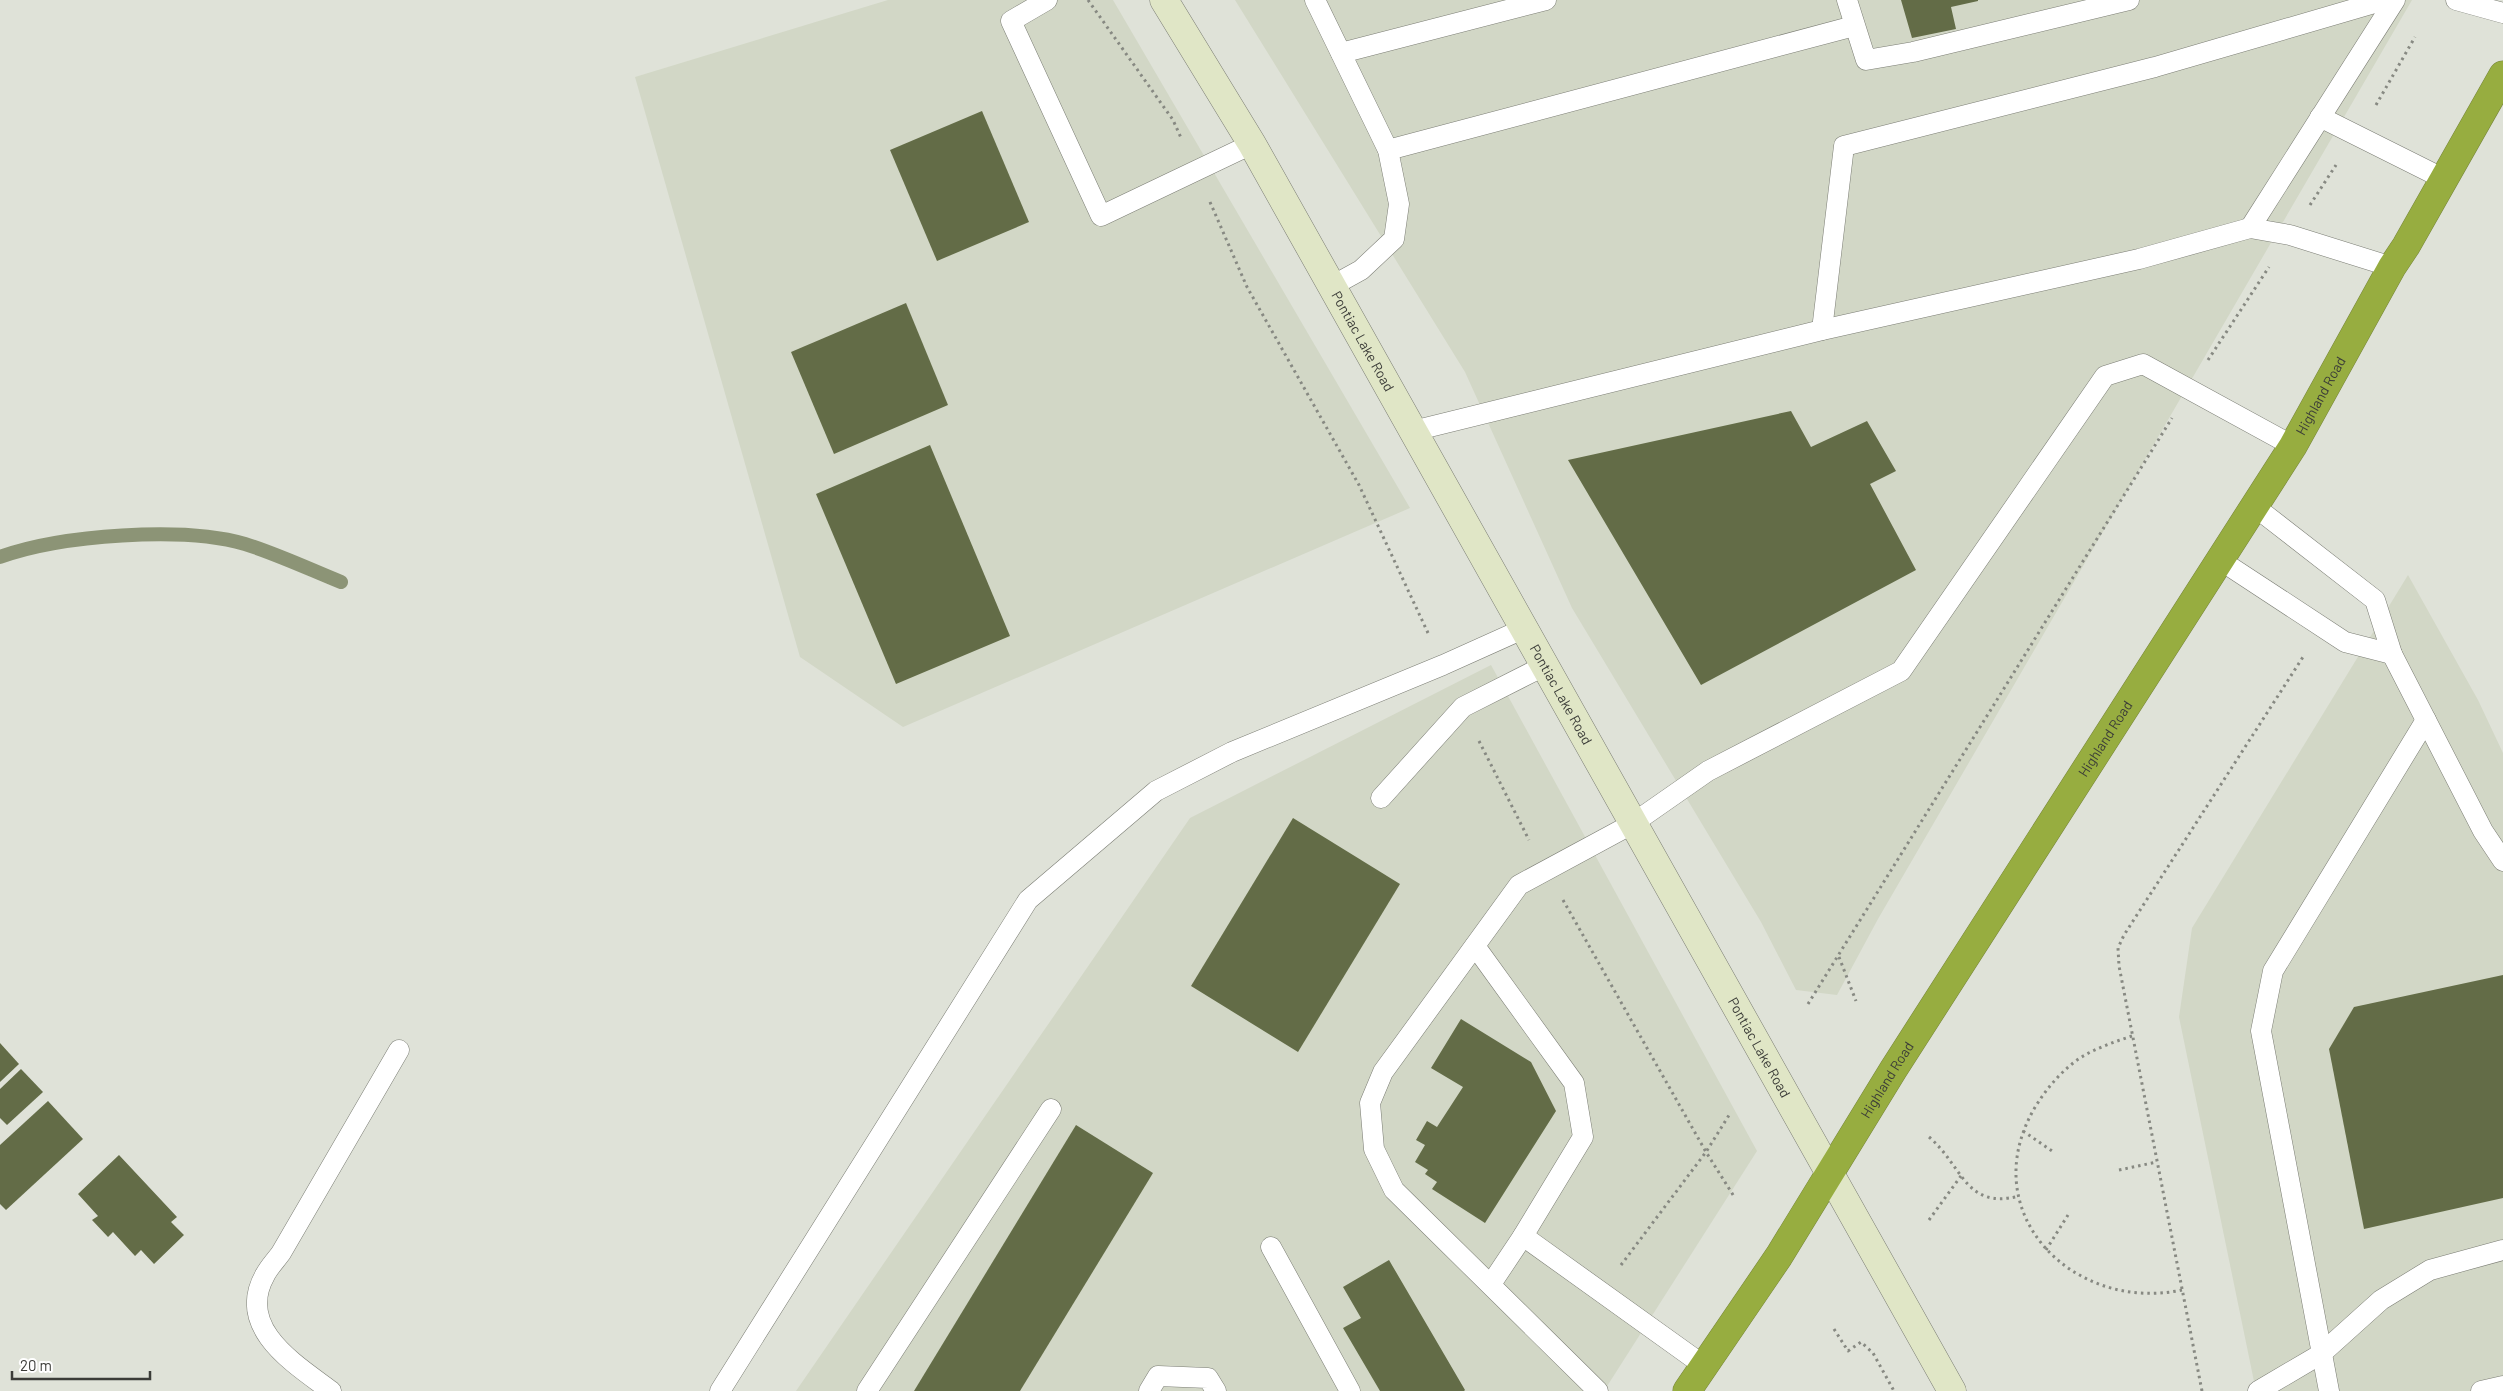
<svg xmlns="http://www.w3.org/2000/svg" width="2503" height="1391" font-family="Barlow,sans-serif">
  <style>
    .built { fill: #d2d7c6 }
    .lines { fill: none; stroke-linecap: round; stroke-linejoin: round }
    .stream { stroke: #8c9476; stroke-width: 14 }
    .building { fill: #636c47 }
    .lane-casing { stroke: #7b7d74; stroke-width: 21 }
    .secondary-casing { stroke: #7b7d74; stroke-width: 29 }
    .highway-casing { stroke: #77853d; stroke-width: 29 }
    .path { stroke: #878982; stroke-width: 3; stroke-dasharray: 2.5 4; stroke-linecap: butt }
    .lane { stroke: #fff; stroke-width: 20 }
    .secondary { stroke: #e0e6c6; stroke-width: 28 }
    .highway { stroke: #97ad40; stroke-width: 28 }
    .labels { text-anchor: middle; stroke-width: 5; stroke-linejoin: round; paint-order: stroke }
    .street-label { font-size: 14px; fill: #3b3c38; stroke: #fff }
  </style>
  <rect width="100%" height="100%" fill="#dfe2d8"/>
  <g class="built">
    <polygon points="888,0 1113,0 1410,508 903,727 800,657 635,77"/>
    <polygon points="1235,0 2412,0 1878,919 1837,995 1796,990 1761,922 1572,608 1465,372"/>
    <polygon points="2408,575 2478,700 2503,753 2503,1391 2256,1391 2179,1017 2192,928"/>
    <polygon points="1491,665 1757,1151 1604,1391 796,1391 1190,818"/>
  </g>
  <g class="lines">
    <path class="stream" d="M0 557C61 535 183 526 245 544 277 554 309 569 341 582"/>
  </g>
  <g class="building">
    <polygon points="1901,0 1978,0 1978,1 1951,7 1956,29 1912,38"/>
    <polygon points="982,111 1029,222 937,261 890,150"/>
    <polygon points="906,303 948,405 834,454 791,352"/>
    <polygon points="1791,411 1811,447 1867,421 1896,471 1870,484 1916,570 1701,685 1568,460"/>
    <polygon points="930,445 1010,636 896,684 816,494"/>
    <polygon points="1293,818 1400,884 1298,1052 1191,986"/>
    <polygon points="2503,975 2503,1198 2364,1229 2329,1049 2354,1007"/>
    <polygon points="1461,1019 1531,1062 1556,1111 1485,1223 1432,1189 1437,1182 1425,1174 1428,1170 1415,1162 1425,1145 1416,1140 1427,1121 1437,1127 1463,1087 1431,1068"/>
    <polygon points="0,1043 19,1064 0,1082"/>
    <polygon points="21,1069 43,1092 7,1125 0,1118 0,1089"/>
    <polygon points="48,1101 83,1139 6,1210 0,1204 0,1145"/>
    <polygon points="1076,1125 1153,1173 1020,1391 914,1391"/>
    <polygon points="119,1155 177,1217 171,1222 184,1235 154,1264 141,1250 135,1256 113,1232 108,1237 92,1220 98,1216 78,1194"/>
    <polygon points="1389,1260 1465,1390 1464,1391 1380,1391 1343,1328 1361,1318 1343,1287"/>
  </g>
  <g class="lines">
    <defs>
      <g id="lane">
        <polyline points="1047,0 1011,21 1101,216 1252,144"/>
        <polyline points="1315,0 1388,150 1399,204 1394,239 1361,270 1332,286"/>
        <polyline points="1847,0 1866,60 1913,52 2129,0"/>
        <polyline points="2456,0 2503,13"/>
        <polyline points="1341,53 1546,0"/>
        <polyline points="2320,117 2444,179"/>
        <polyline points="1388,150 1854,26"/>
        <polyline points="2392,267 2290,235 2250,228 2395,0"/>
        <polyline points="1822,330 1844,146 2155,67 2385,0"/>
        <polyline points="1413,431 1822,330 2139,259 2250,228"/>
        <polyline points="2220,560 2345,642 2392,654 2375,600 2254,506"/>
        <polyline points="2392,654 2483,831 2503,861"/>
        <polyline points="1381,798 1463,707 1544,666"/>
        <polyline points="1475,946 1574,1083 1583,1137 1523,1236 1491,1284"/>
        <polyline points="1523,1236 1703,1365"/>
        <polyline points="1271,1247 1350,1391"/>
        <path d="M331 1391C295 1364 235 1328 265 1275 269 1267 276 1260 281 1253L399 1050"/>
        <polyline points="720,1391 1028,900 1156,791 1232,752 1443,665 1523,629"/>
        <polyline points="867,1391 1051,1109"/>
        <polyline points="1149,1391 1158,1376 1208,1378 1216,1391"/>
        <polyline points="1598,1391 1394,1190 1374,1149 1370,1103 1383,1072 1519,885 1632,824 1708,771 1901,671 2105,376 2143,364 2293,446"/>
        <polyline points="2258,1391 2321,1354 2381,1300 2430,1270 2503,1250"/>
        <polyline points="2329,1391 2261,1031 2273,971 2426,720"/>
        <polyline points="2481,1391 2503,1386"/>
      </g>
      <g id="secondary">
        <path id="s1" d="M1164 0 1252 144 1952 1391"/>
      </g>
      <g id="highway">
        <path id="s2" d="M1687 1391 1779 1256 1893 1070 2293 446 2392 267 2406 246 2503 75"/>
      </g>
    </defs>
    <use href="#lane" class="lane-casing"/>
    <use href="#secondary" class="secondary-casing"/>
    <use href="#highway" class="highway-casing"/>
    <g class="path">
      <polyline points="1088,0 1173,120 1182,140"/>
      <polyline points="2376,105 2415,37"/>
      <polyline points="1210,202 1247,287 1359,485 1428,633"/>
      <polyline points="2310,205 2336,165"/>
      <polyline points="2208,360 2269,267"/>
      <polyline points="1479,741 1529,840"/>
      <polyline points="1563,900 1706,1152 1735,1198"/>
      <polyline points="1839,957 1856,1001"/>
      <polyline points="1808,1004 2172,418"/>
      <path d="M2132 1036C2114 1042 2096 1048 2080 1058 2061 1071 2046 1089 2034 1109 1974 1214 2074 1313 2182 1290"/>
      <polyline points="2023,1131 2055,1153"/>
      <path d="M1929 1137C1963 1166 1965 1210 2019 1196"/>
      <polyline points="2119,1170 2157,1162"/>
      <polyline points="1929,1220 1961,1176"/>
      <polyline points="2046,1250 2068,1215"/>
      <polyline points="1621,1265 1706,1152 1731,1112"/>
      <polyline points="1834,1329 1848,1351 1861,1342 1873,1353 1894,1391"/>
      <polyline points="2202,1391 2119,966 2118,948 2124,935 2303,657"/>
    </g>
    <use href="#lane" class="lane"/>
    <use href="#secondary" class="secondary"/>
    <use href="#highway" class="highway"/>
  </g>
  <g class="labels">
    <g class="street-label">
      <text dy="5" stroke="none"><textPath href="#s1" startOffset="395">Pontiac Lake Road</textPath></text>
      <text dy="5" stroke="none"><textPath href="#s2" startOffset="1180">Highland Road</textPath></text>
      <text dy="5" stroke="none"><textPath href="#s1" startOffset="800">Pontiac Lake Road</textPath></text>
      <text dy="5" stroke="none"><textPath href="#s2" startOffset="775">Highland Road</textPath></text>
      <text dy="5" stroke="none"><textPath href="#s1" startOffset="1205">Pontiac Lake Road</textPath></text>
      <text dy="5" stroke="none"><textPath href="#s2" startOffset="370">Highland Road</textPath></text>
    </g>
  </g>
  <path d="M12 1371v8h138v-8" fill="none" stroke="#3b3c38" stroke-width="2.5"/>
  <text x="20" y="1371" font-size="15" fill="#3b3c38" stroke="#ffffff" stroke-width="4" paint-order="stroke">20 m</text>
</svg>
